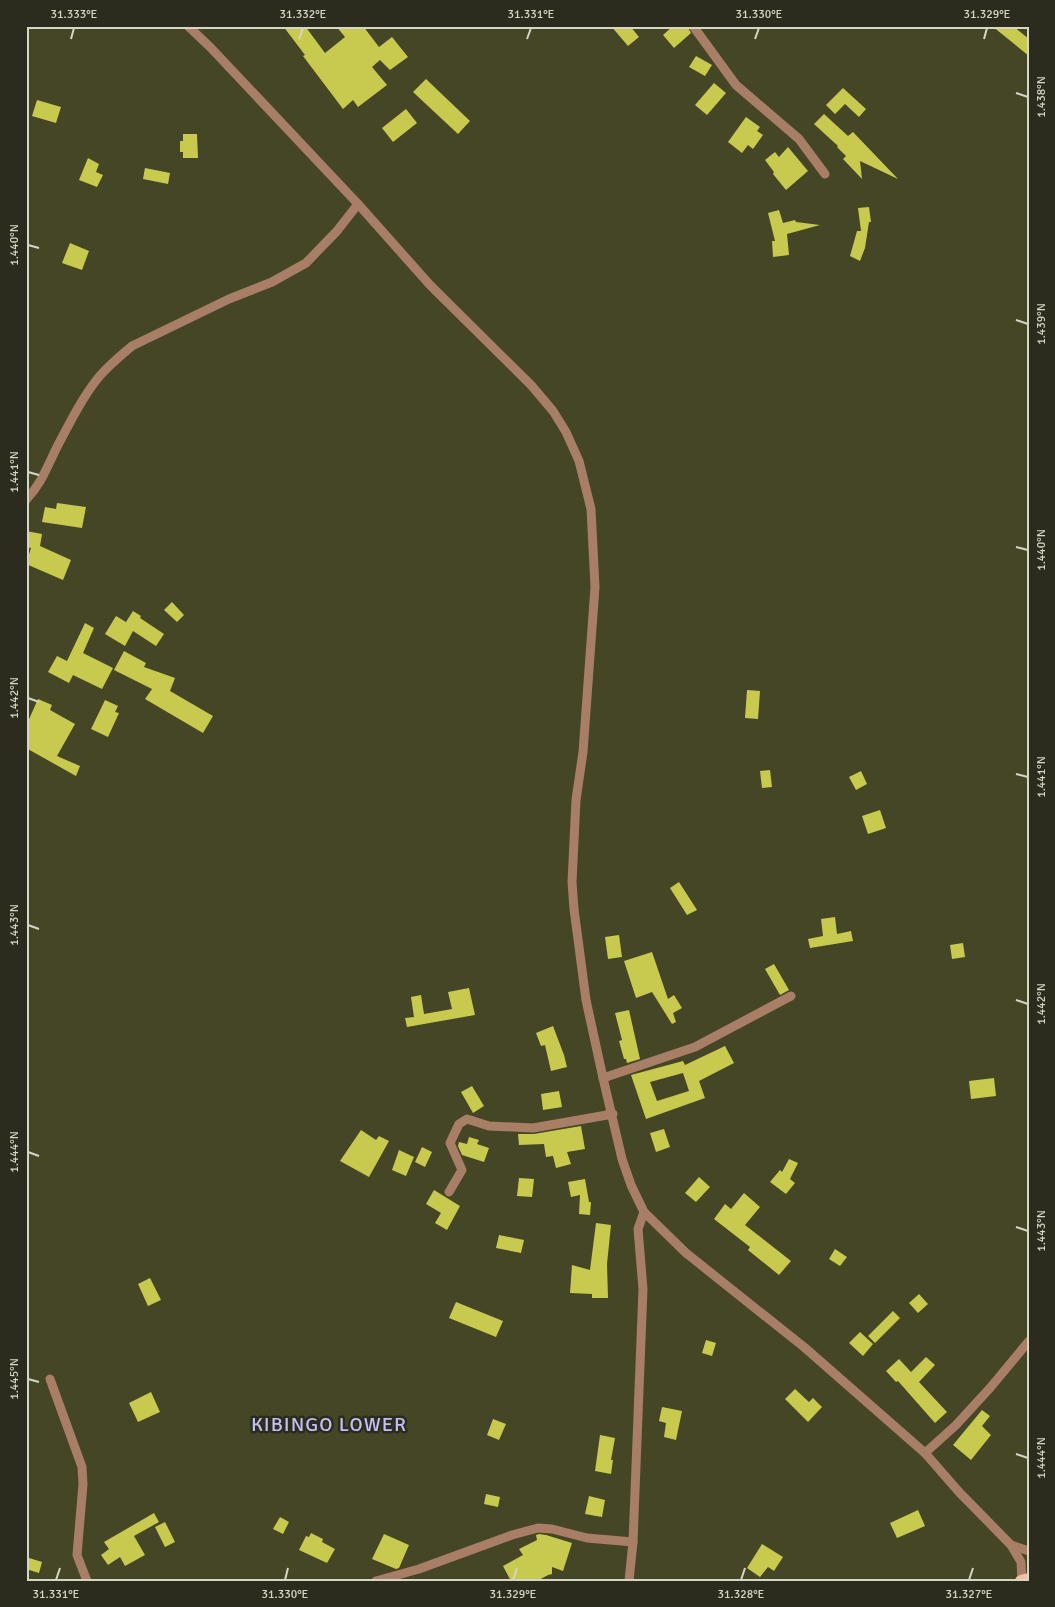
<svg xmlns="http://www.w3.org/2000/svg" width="1055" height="1607" font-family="Signika,sans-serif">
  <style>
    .building { fill: #c8ca50; fill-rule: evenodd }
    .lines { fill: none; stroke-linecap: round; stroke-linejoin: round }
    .minor { stroke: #a97e66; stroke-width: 9 }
    .major { stroke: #f4bfa2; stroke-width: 12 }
    .ticks { fill: none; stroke: #d5d7c4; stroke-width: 2 }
    .labels { text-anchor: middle; stroke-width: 5; stroke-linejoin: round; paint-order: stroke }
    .quarter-label { font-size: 20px; letter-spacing: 1px; fill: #c5bef7; stroke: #2b2c1d }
    .neatline { fill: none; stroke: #d5d7c4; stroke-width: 2 }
    .ticks-label { font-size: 12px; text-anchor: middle; fill: #d5d7c4 }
  </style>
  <rect width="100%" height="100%" fill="#454625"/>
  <g class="building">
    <polygon points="283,26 305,26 325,53 345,37 336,26 363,26 379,47 392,37 408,57 390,70 380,60 372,67 387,85 358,107 353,100 343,109 303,56 305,55"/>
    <polygon points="611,26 630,26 639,37 628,46"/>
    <polygon points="673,26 687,26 691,33 674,48 663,35"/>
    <polygon points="992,26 1013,26 1029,39 1029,56"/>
    <polygon points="696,56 712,65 705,76 689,67"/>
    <polygon points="426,79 470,121 458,134 413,92"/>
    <polygon points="714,83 726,93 707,115 695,105"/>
    <polygon points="843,88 866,109 859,117 845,104 835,114 826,105"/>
    <polygon points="37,100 61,107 56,123 32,116"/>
    <polygon points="406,109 417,123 393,142 382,128"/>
    <polygon points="824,114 848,136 853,132 898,179 860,161 862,179 843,159 846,156 837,147 838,146 814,124"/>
    <polygon points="746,117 760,127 757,131 763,135 753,149 748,145 742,153 728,142"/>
    <polygon points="183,134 197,134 198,158 183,158 183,152 180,152 180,141 183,141"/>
    <polygon points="788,147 808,171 786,190 773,174 774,172 765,160 775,152 779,157"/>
    <polygon points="88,158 99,164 96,172 103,175 97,187 79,180"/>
    <polygon points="145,168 170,173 168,184 143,179"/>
    <polygon points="869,207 871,222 869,222 865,248 860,261 850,256 857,231 861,231 858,208"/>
    <polygon points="779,210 783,223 795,220 796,222 820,225 787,234 789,255 773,257 772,241 775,241 768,213"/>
    <polygon points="70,243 89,251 82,270 62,263"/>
    <polygon points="57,503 86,507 82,528 42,522 45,507 56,509"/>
    <polygon points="26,531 42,534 40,546 71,560 63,580 26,564 31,548 26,547"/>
    <polygon points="172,602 184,615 177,622 164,610"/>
    <polygon points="133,611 141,616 140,618 164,634 156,646 133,631 125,646 105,634 116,616 126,622"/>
    <polygon points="85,623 94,628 83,653 113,668 102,689 73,675 69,683 48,672 57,656 67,661"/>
    <polygon points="124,651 146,663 144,667 175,678 170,691 213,716 203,733 145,699 152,689 114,670"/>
    <polygon points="747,690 760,691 758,719 745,718"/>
    <polygon points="38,699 52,705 50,710 75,724 57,756 80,766 76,776 26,748 26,726"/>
    <polygon points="105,700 118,706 115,712 119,713 108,737 91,729"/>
    <polygon points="770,770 772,787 762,788 760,771"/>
    <polygon points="861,771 867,784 856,790 849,777"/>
    <polygon points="880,810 886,828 868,834 862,816"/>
    <polygon points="679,882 697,910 687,915 670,888"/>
    <polygon points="835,917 837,934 851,931 853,941 810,948 808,939 823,936 821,919"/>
    <polygon points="619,935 622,957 608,959 605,937"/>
    <polygon points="963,943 965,957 952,959 950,945"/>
    <polygon points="652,952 668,999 674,995 682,1008 673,1013 676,1022 672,1024 652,992 636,998 624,961"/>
    <polygon points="774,964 789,990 780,995 765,969"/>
    <polygon points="469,988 475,1015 407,1027 405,1018 414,1017 411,997 421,995 424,1014 452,1009 448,992"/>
    <polygon points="629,1010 640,1059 627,1063 626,1059 624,1059 619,1041 622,1040 615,1013"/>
    <polygon points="553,1026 564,1055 567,1067 551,1071 545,1045 541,1046 536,1033"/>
    <path d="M725 1046 734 1063 699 1081 705 1098 646 1119 631 1075 683 1061 685 1065ZM683 1073 689 1091 657 1101 650 1082Z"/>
    <polygon points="994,1078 996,1096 971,1099 969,1081"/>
    <polygon points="472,1086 484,1106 473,1113 461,1092"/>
    <polygon points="559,1091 562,1107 543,1110 541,1094"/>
    <polygon points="581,1126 585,1149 567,1152 571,1164 556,1168 553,1156 546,1157 544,1144 519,1145 518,1134 534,1134"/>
    <polygon points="664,1129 670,1147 656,1152 650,1133"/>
    <polygon points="361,1130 376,1140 379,1136 389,1141 369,1177 340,1161"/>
    <polygon points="469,1137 479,1140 477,1144 489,1148 484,1162 462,1155 458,1146 459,1142 467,1144"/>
    <polygon points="422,1147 432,1152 425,1167 415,1162"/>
    <polygon points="399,1150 414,1157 406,1176 392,1170"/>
    <polygon points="789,1159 798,1163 790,1179 795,1183 786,1194 770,1182 780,1170 782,1172"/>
    <polygon points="699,1177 710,1187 696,1202 685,1193"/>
    <polygon points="519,1178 534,1179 532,1197 517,1196"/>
    <polygon points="585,1179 589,1202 591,1202 590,1215 579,1214 580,1195 571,1197 568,1182"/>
    <polygon points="434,1190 460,1206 447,1230 435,1223 441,1213 426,1204"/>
    <polygon points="744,1193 760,1207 745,1225 791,1261 779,1275 748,1250 750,1247 714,1219 725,1204 731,1209"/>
    <polygon points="596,1223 611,1225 607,1264 608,1298 592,1298 592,1294 570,1293 572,1265 590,1270"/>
    <polygon points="499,1235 524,1240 521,1253 496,1248"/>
    <polygon points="835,1249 847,1257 840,1266 829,1259"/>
    <polygon points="150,1278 161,1300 148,1306 138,1284"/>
    <polygon points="919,1294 928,1304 918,1313 909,1303"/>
    <polygon points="456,1302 503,1321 496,1337 449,1318"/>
    <polygon points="893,1311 900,1318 875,1343 868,1336"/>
    <polygon points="860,1332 873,1344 863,1356 849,1343"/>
    <polygon points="706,1340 716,1343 712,1356 702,1353"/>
    <polygon points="926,1357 935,1365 919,1382 947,1412 935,1423 898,1381 896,1382 886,1371 899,1359 911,1372"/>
    <polygon points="795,1389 809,1402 813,1398 822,1407 808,1422 785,1399"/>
    <polygon points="151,1392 160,1412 138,1422 129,1403"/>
    <polygon points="662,1407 682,1411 676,1440 664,1437 666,1423 659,1421"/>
    <polygon points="982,1410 990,1416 982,1426 991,1435 971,1460 953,1445"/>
    <polygon points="493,1419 506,1424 499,1440 487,1435"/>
    <polygon points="600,1435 615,1438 611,1460 613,1460 611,1474 595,1471"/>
    <polygon points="486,1494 500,1497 498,1507 484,1504"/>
    <polygon points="589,1496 605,1500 602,1517 585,1514"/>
    <polygon points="918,1510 925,1526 897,1538 890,1523"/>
    <polygon points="154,1513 159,1522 134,1536 145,1555 125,1566 120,1557 108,1565 101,1555 109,1549 104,1542"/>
    <polygon points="280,1517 289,1522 283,1534 273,1529"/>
    <polygon points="165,1522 175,1542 165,1547 155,1527"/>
    <polygon points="311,1533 323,1539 322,1542 335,1549 327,1563 299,1550 306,1536 309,1537"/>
    <polygon points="384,1534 409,1545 399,1568 396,1569 372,1559"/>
    <polygon points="539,1534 546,1535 572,1543 563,1571 552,1567 552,1574 548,1575 537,1581 511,1581 503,1566 523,1555 519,1549 537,1540 536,1535"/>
    <polygon points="762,1544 783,1557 774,1571 768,1567 760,1577 747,1568"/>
    <polygon points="26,1557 42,1562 39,1573 26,1569"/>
  </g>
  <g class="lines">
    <g class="minor">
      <polyline points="188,26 211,48 358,204 430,285 531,385 553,411 566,432 579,461 591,509 595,587 583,752 576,800 572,882 574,909 586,1000 603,1078 622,1159 631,1185 644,1212 686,1253 804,1347 925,1453 959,1492 1011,1545 1021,1562 1022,1581"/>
      <polyline points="693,26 736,85 799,139 825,174"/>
      <path d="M26 500C42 483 47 467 57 447 69 424 82 398 98 378 108 366 120 356 132 346L229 299 272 282 306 263 337 231 358 204"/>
      <polyline points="603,1078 695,1047 791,996"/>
      <polyline points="449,1192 462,1170 450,1143 459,1124 467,1119 489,1126 533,1128 613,1114"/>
      <polyline points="50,1379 82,1467 83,1484 77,1555 87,1581"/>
      <polyline points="925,1453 956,1425 990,1388 1029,1341"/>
      <polyline points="1011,1545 1029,1551"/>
      <polyline points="376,1581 419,1569 512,1535 538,1528 552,1529 587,1538 633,1542"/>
      <polyline points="629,1581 633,1542 643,1289 638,1229 644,1212"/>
    </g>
    <polyline class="major" points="1021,1581 1029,1579"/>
  </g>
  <path class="ticks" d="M71 39 74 28M299 39 303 28M527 39 531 28M755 39 759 28M984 39 987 28M1016 93 1028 97M28 245 39 248M1016 320 1028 324M28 472 39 475M1016 547 1028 550M28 698 39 702M1016 774 1028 777M28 925 39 929M1016 1000 1028 1004M28 1152 39 1156M1016 1227 1028 1231M28 1379 39 1382M1016 1454 1028 1458M56 1580 60 1568M285 1580 288 1568M513 1580 517 1568M741 1580 745 1568M969 1580 973 1568"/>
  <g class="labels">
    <g class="quarter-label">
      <text x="329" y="1431">KIBINGO LOWER</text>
    </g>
  </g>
  <rect width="1055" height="1607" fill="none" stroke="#2b2c1d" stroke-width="55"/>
  <rect x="28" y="28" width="1000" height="1552" class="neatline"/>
  <g class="ticks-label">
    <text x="74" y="18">31.333°E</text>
    <text x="303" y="18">31.332°E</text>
    <text x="531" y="18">31.331°E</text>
    <text x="759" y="18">31.330°E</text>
    <text x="987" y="18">31.329°E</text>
    <text transform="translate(1041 97) rotate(-90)" y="4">1.438°N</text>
    <text transform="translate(14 245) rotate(-90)" y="4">1.440°N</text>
    <text transform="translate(1041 324) rotate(-90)" y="4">1.439°N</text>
    <text transform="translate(14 472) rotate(-90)" y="4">1.441°N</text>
    <text transform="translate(1041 550) rotate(-90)" y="4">1.440°N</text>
    <text transform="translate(14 698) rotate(-90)" y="4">1.442°N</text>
    <text transform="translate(1041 777) rotate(-90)" y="4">1.441°N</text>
    <text transform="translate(14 925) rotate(-90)" y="4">1.443°N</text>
    <text transform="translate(1041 1004) rotate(-90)" y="4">1.442°N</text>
    <text transform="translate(14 1152) rotate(-90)" y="4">1.444°N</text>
    <text transform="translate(1041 1231) rotate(-90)" y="4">1.443°N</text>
    <text transform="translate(14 1379) rotate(-90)" y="4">1.445°N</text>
    <text transform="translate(1041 1458) rotate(-90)" y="4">1.444°N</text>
    <text x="56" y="1598">31.331°E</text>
    <text x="285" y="1598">31.330°E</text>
    <text x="513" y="1598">31.329°E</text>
    <text x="741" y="1598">31.328°E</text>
    <text x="969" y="1598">31.327°E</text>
  </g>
</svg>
